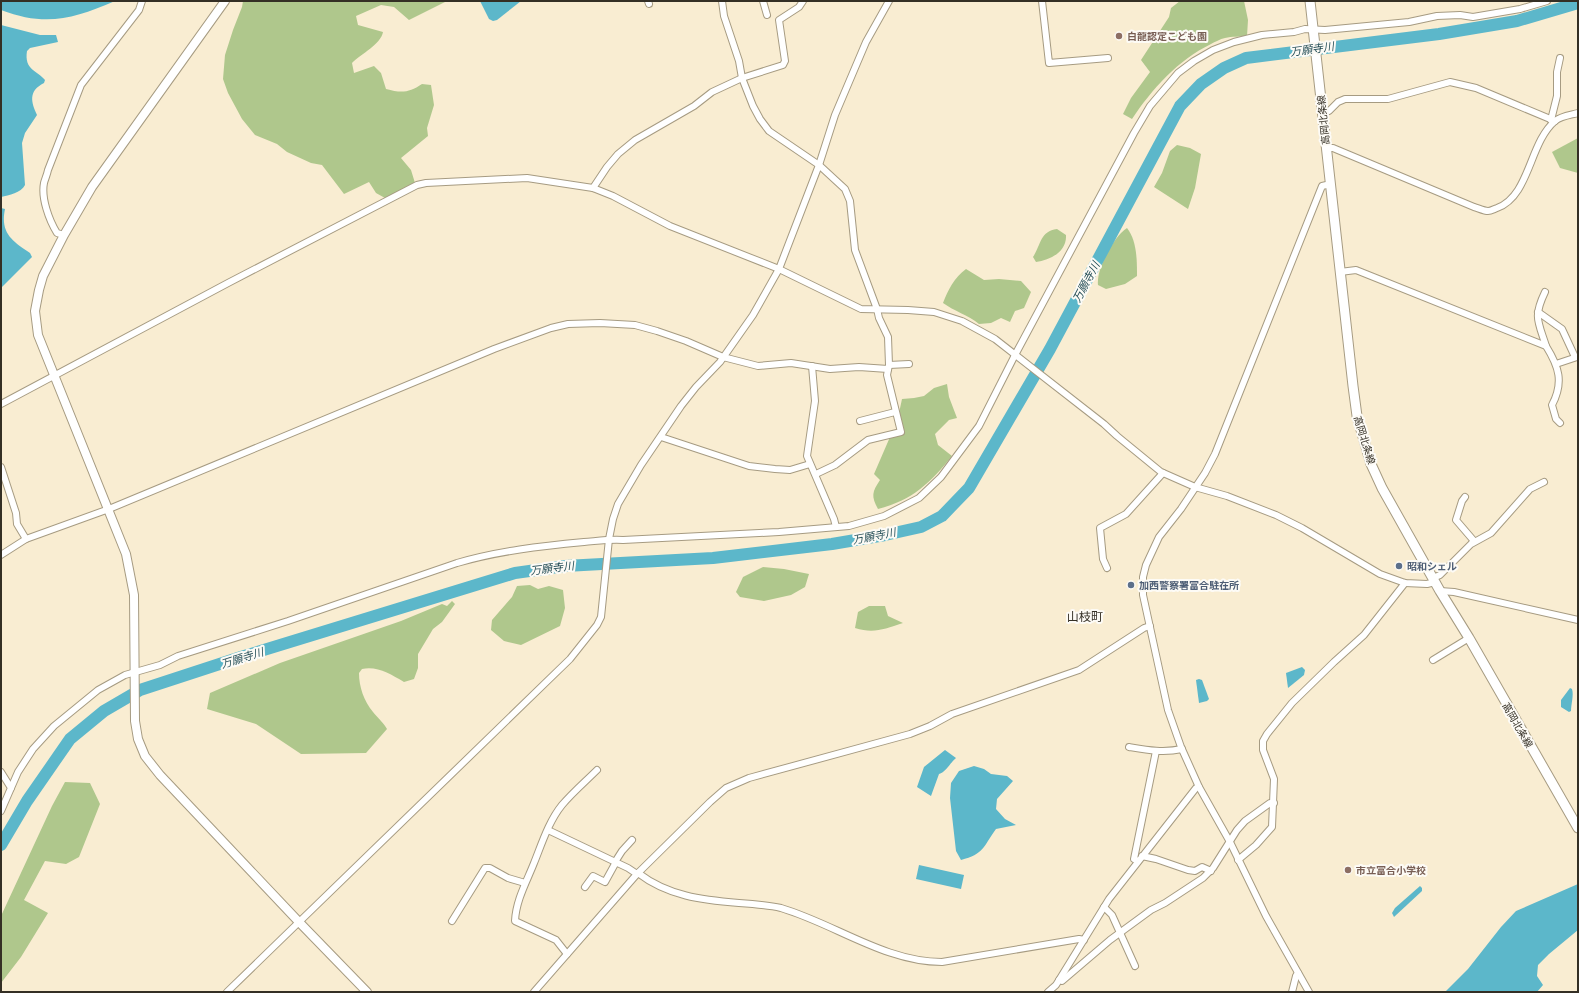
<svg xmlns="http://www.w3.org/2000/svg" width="1579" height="993" font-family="'Noto Sans','Noto Sans JP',sans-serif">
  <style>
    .green { fill: #afc78c }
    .water { fill: #5cb7ca }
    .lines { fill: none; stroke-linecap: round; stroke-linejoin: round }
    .river { stroke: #5cb7ca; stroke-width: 12 }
    .minor-casing { stroke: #a69b82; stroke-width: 8 }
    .tertiary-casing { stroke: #a69b82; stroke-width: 10 }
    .secondary-casing { stroke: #a69b82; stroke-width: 11 }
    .minor { stroke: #fff; stroke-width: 6 }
    .tertiary { stroke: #fff; stroke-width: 8 }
    .secondary { stroke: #fff; stroke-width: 9 }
    .education-dot { fill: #8d6e63; stroke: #fdfbf6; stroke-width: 1.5 }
    .service-dot { fill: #5c6f8a; stroke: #fdfbf6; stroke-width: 1.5 }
    .labels { text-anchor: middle; stroke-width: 4; stroke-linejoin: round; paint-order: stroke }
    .education-label { font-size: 10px; font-weight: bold; fill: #785e54; stroke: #fdfbf6; text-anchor: start }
    .street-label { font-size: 10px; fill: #342f25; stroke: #fdfbf6 }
    .service-label { font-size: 10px; font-weight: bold; fill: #4e5e75; stroke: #fdfbf6; text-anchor: start }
    .water-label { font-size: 11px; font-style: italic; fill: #264f58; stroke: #fdfbf6 }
    .quarter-label { font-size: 12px; fill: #342f25; stroke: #fdfbf6 }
  </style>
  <rect width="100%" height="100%" fill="#f9edd2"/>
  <g class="green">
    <path d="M243 1H447L409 20 394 7 381 5 356 16 358 25 383 32C381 44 361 54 352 63L354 73 374 66 381 73 386 89C401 93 409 93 422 84L431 85 434 105 427 128 428 136 401 158 411 170 415 183 385 198 376 193 369 182 344 194 322 165 311 163 287 152 277 144 255 135 242 119 228 93 223 79 225 55 233 30 242 7Z"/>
    <path d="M1180 1H1244L1248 20 1247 36C1240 37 1232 36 1225 38 1220 39 1215 42 1211 44 1178 60 1152 89 1132 119L1123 114 1131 98 1150 72 1141 60 1169 17 1171 8Z"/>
    <polygon points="1578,138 1578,173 1560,168 1552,152"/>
    <polygon points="1177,145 1190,148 1201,154 1195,188 1188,209 1154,187 1162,173 1170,151"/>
    <path d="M1127 228C1137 241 1137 260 1137 276L1125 284 1106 289 1098 285C1096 269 1114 236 1127 228Z"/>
    <path d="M1057 229 1066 235C1067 252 1050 260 1036 262L1033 257C1041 245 1040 231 1057 229Z"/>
    <path d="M966 269 984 280 999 279 1021 281 1031 292 1024 308 1015 311 1010 322 1001 318 991 323 979 324C968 315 954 311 943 303 948 290 954 278 966 269Z"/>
    <path d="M947 384 949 397 957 418 949 420 935 434 938 445 952 456C930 483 913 500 878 509 871 496 872 492 880 480L874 474 890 437 904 434 899 413 902 399 914 398 924 396 934 388Z"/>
    <polygon points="763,567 784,569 809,574 805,587 791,595 764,601 740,597 736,592 743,577"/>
    <polygon points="530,585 538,589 549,586 563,590 565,608 560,626 521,645 504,641 491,630 492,620 512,597 517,586"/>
    <path d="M452 601 455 604 442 622 433 629 418 654V668L414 679 404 682C390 674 378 666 362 669L359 673C359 687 364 701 373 712 378 718 383 722 387 729L366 753 301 754 256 724 207 709 210 693 280 663 401 621 442 604 447 606Z"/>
    <path d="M869 606H885L888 616 903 623C884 629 874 634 855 628L858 612Z"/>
    <polygon points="65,782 90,783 100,804 79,857 66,864 45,861 24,900 48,913 21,957 1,983 1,916 52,806"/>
  </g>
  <g class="water">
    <path d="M1 1H115C73 19 46 27 1 10Z"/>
    <polygon points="480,1 521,1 497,20 493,21 489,19"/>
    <path d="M1 25 40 35H56L58 42 30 48 27 51C24 70 37 70 45 80L44 83C28 91 31 102 37 115L25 133 22 143 25 185C21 193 9 195 1 197Z"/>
    <path d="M1 208 5 209C0 233 12 241 30 253L32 257 1 288Z"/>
    <polygon points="1302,667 1305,670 1304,675 1288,688 1286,673"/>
    <polygon points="1199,679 1202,680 1209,699 1207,701 1199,703 1196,680"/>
    <path d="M1570 688 1572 689C1574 695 1571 704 1571 711L1569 712 1561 707V700Z"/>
    <path d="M945 750 956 758C950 763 946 772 939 774L931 796 917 787 924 767Z"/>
    <path d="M974 766 984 769 991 774 1007 776 1013 781 997 799 996 809 1005 819 1016 825 996 829C983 847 984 854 961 860L956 851 950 798 951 783 959 771Z"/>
    <polygon points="919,865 964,875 961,889 916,879"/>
    <polygon points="1578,884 1578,930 1549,954 1538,965 1537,976 1543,985 1537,992 1445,992 1468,969 1501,927 1516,911"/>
    <polygon points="1420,886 1422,888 1422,891 1394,917 1392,913 1395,908"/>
  </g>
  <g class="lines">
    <polyline class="river" points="1,845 27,801 70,739 104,711 140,690 241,657 515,573 565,566 713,558 832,544 885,535 921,527 942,516 969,488 1050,349 1180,106 1201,84 1224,68 1246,58 1439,34 1517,21 1578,3"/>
    <defs>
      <g id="minor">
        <polyline points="648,1 649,4"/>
        <polyline points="722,1 724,16 739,61 742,78 753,106 760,119 769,131 819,165 845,189 850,201 855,250 877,309 879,318 888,337 889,365 887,375 901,432 868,440 835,465 816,474"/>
        <polyline points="763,1 767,15"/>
        <polyline points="1042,1 1049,63 1108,58"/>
        <polyline points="1322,112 1329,111 1338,102 1345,99 1388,99 1450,82 1476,88 1555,121"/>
        <polyline points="1551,120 1557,96 1557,72 1560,58"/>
        <path d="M1326 148H1333L1474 207C1478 208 1484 211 1488 211 1491 211 1494 209 1497 208 1530 196 1529 143 1555 121 1561 116 1571 115 1578 113"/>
        <polyline points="593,188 607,167 618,154 635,140 694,106 712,92 742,78 783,65 785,61 779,20 799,7 803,1"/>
        <path d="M64 235 57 233C49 220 41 198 44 183 45 179 47 175 48 170L81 85 139 10 142 1"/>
        <path d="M1340 272 1356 270 1546 346C1559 367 1564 382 1552 405L1556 419 1560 423"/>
        <path d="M1545 292C1533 317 1538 321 1546 346"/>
        <polyline points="1538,312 1562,329 1575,357"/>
        <polyline points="1556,364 1577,357"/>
        <polyline points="889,365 909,364"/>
        <polyline points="812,366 815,401 807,456 834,519 836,527"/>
        <polyline points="1,404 228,283 417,185 426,183 527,178 593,188 613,196 670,226 779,269 861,309 908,310 934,312 962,321 995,339 1104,424 1117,436 1161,472 1195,487 1227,496 1276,515 1302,528 1380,574 1405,583 1427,584 1435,582"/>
        <polyline points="860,421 895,412"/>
        <polyline points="661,437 749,466 775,469 790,470 810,464"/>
        <polyline points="1,467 16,513 17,524 26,539"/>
        <polyline points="1465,497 1462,501 1456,520 1474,541"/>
        <polyline points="1,555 26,539 109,509 494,349 551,328 568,324 600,323 635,325 657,331 686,341 723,357 758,366 791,363 830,369 859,367 888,369"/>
        <polyline points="1107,568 1103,559 1100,528 1126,514 1163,473"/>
        <polyline points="1433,578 1440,575 1471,544 1491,533 1530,489 1544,482"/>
        <polyline points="1440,591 1454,592 1578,620"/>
        <polyline points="1433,660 1469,638"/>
        <path d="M1129 747C1147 750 1163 753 1182 749"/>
        <polyline points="1,772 11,788 1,811"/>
        <path d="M11 788 18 772 33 749 54 726 98 690 125 675 160 665 178 656 288 621 457 563C498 551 541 546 584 542 597 541 610 539 623 540L779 532 849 526 884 516 919 498 941 477 979 426 1015 355 1134 133 1150 106 1178 73 1194 61 1213 50 1234 42 1262 35 1294 32 1305 29 1325 30 1409 22 1437 16 1460 15 1473 17 1520 9 1547 1"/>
        <polyline points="548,830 628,868 637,874"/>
        <polyline points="1142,856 1156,859 1188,870 1195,871 1202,867 1211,871"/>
        <polyline points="1238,860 1256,845 1272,827 1274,779 1263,750 1263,741 1267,734 1292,703 1334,662 1364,635 1405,583"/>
        <polyline points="1138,861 1134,859 1156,751"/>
        <polyline points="615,862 622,851 632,840"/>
        <path d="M638 873C668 896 702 900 739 903 753 904 767 905 781 908 835 924 885 962 942 962L1079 939 1084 940"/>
        <polyline points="585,887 593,876 605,882 616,862"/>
        <polyline points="1104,907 1112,915 1135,966"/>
        <polyline points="452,921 485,868 490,868 508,878 525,883"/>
        <path d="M567 954 556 940 515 921C516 900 527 881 534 863 542 843 549 821 562 805 573 792 586 781 597 770"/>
        <polyline points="1059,980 1062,981 1110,940 1151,910 1165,903 1203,878 1213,868 1237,830 1245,821 1270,803 1274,803"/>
        <polyline points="227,992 570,659 597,625 601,617 609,539 613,519 618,504 641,465 681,406 696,387 720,362 753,315 779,269 819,165 835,115 866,42 889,1"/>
        <polyline points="534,992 637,874 710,802 726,788 749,778 910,734 930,726 952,714 1079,670 1144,628 1150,626"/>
        <polyline points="1048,992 1056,985 1109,899 1196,788 1199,787"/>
        <polyline points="1292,992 1296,976 1298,973"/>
        <polyline points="1309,992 1266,916 1230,842 1199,787 1181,747 1168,710 1143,595 1143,577 1146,565 1159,537 1181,509 1205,473 1215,454 1322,186 1331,184"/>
      </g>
      <polyline id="tertiary" points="225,1 92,187 64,235 43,276 39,290 35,311 38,335 126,554 134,595 135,721 138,739 145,756 160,775 299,922 367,992"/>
      <polyline id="secondary" points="1310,1 1353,386 1357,416 1371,464 1382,488 1440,591 1469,638 1578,828"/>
    </defs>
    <use href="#minor" class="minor-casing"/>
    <use href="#tertiary" class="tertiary-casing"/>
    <use href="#secondary" class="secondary-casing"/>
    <use href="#minor" class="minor"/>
    <use href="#tertiary" class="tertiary"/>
    <use href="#secondary" class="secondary"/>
  </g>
  <g class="education-dot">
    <circle cx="1119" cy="36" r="4"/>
    <circle cx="1348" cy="870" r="4"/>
  </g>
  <g class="service-dot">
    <circle cx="1399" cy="566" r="4"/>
    <circle cx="1131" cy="585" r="4"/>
  </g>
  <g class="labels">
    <g class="education-label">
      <text x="1127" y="40">白龍認定こども園</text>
      <text x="1356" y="874">市立富合小学校</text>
    </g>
    <g class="street-label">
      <text transform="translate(1323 120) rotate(-96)" y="4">高岡北条線</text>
      <text transform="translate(1365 440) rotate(73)" y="4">高岡北条線</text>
      <text transform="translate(1518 725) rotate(60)" y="4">高岡北条線</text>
    </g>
    <g class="service-label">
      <text x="1407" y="570">昭和シェル</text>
      <text x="1139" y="589">加西警察署富合駐在所</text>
    </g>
    <g class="water-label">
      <text transform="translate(1312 49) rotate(-8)" y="4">万願寺川</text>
      <text transform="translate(1086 282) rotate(-62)" y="4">万願寺川</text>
      <text transform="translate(874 536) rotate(-11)" y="4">万願寺川</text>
      <text transform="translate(552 568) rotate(-7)" y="4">万願寺川</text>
      <text transform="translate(242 658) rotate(-17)" y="4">万願寺川</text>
    </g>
    <g class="quarter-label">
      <text x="1085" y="621">山枝町</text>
    </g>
  </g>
  <rect width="1579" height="993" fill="none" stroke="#342f25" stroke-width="4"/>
</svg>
